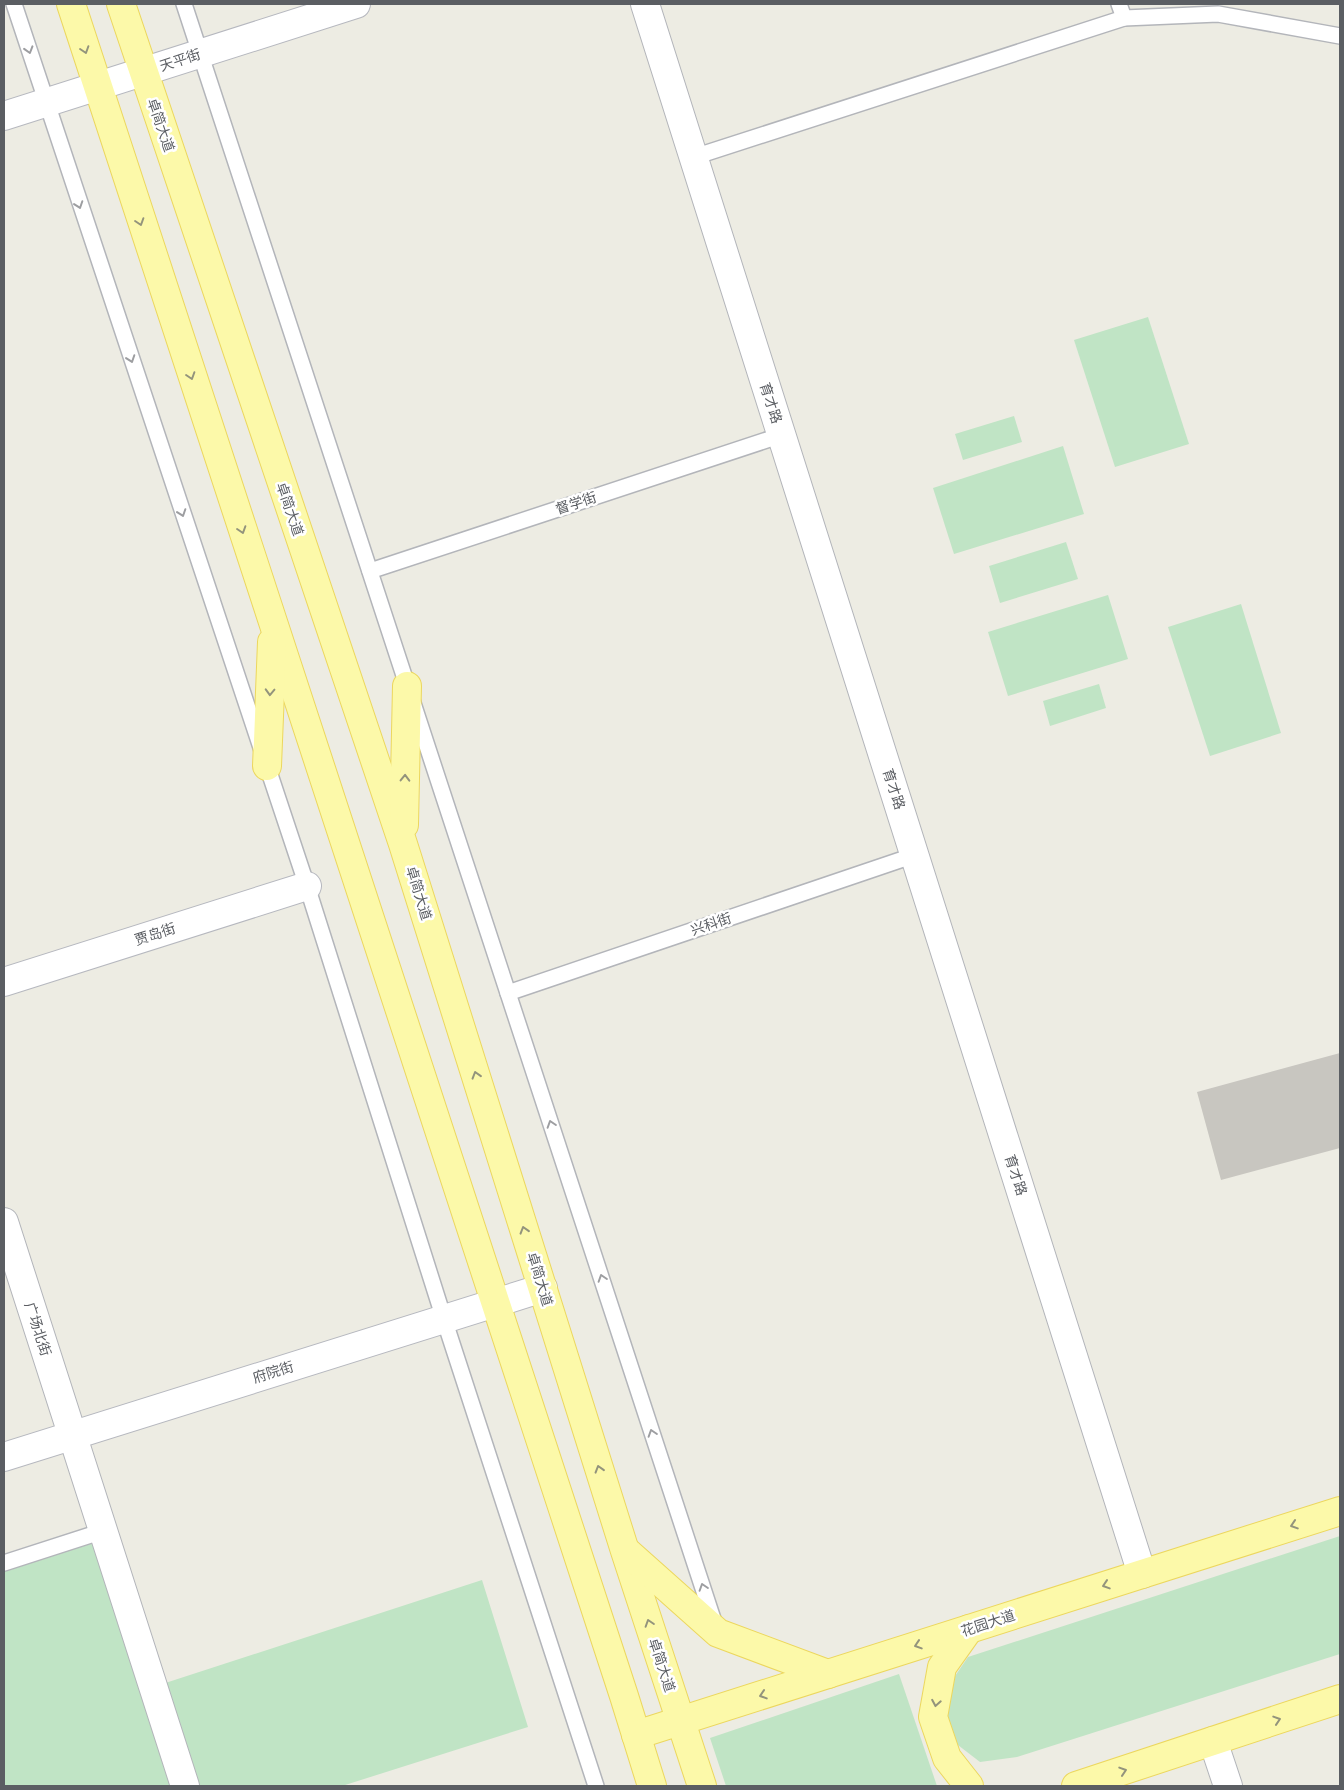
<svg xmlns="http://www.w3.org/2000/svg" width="1344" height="1790" font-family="Inter,'Noto Sans SC',sans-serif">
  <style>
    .green { fill: #c0e4c5 }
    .building { fill: #c8c6c0 }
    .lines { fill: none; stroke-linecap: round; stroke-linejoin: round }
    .lane-casing { stroke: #b3b5ba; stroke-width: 18 }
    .street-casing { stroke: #b3b5ba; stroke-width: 30 }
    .secondary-casing { stroke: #b6b8bf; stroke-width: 30 }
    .primary-casing { stroke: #ecd75e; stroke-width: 30 }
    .lane { stroke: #fff; stroke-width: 15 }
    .street { stroke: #fff; stroke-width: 28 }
    .secondary { stroke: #fff; stroke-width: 28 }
    .primary { stroke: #fcf9a9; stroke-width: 28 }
    .oneway { stroke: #9d9ea1 }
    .oneway2 { stroke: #93947c }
    .labels { text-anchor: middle; stroke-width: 5; stroke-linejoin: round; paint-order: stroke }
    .street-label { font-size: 14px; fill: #5b5e63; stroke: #fff }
  </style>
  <rect width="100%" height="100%" fill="#edece3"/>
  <g class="green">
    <polygon points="1148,317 1189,444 1115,467 1074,340"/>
    <polygon points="1014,416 1022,442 963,460 955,434"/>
    <polygon points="1063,446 1084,514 954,554 933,488"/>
    <polygon points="1066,542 1078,579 1000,603 989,566"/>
    <polygon points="1108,595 1128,659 1008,696 988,632"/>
    <polygon points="1241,604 1281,733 1210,756 1168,627"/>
    <polygon points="1099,684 1106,708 1050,726 1043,701"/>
    <polygon points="103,1531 153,1687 482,1580 528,1727 342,1786 4,1786 4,1563"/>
    <polygon points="1340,1536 1340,1654 1017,1757 980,1762 954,1742 946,1711 949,1685 968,1657"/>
    <polygon points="899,1674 937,1786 726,1786 710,1738"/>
  </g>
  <polygon class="building" points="1340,1053 1340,1148 1221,1180 1197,1092"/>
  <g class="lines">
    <defs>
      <g id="lane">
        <polyline points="14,4 307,886 444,1319 596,1786"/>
        <polyline points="184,4 715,1625"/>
        <polyline points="1124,18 1218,14 1340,36"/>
        <polyline points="694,157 1124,18 1119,4"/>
        <polyline points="370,571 782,435"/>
        <polyline points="508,993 915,855"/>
        <polyline points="4,1563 103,1531"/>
      </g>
      <g id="street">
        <polyline points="645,4 1142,1574"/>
        <polyline points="4,1222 185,1786"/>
        <polyline points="1213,1741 1228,1786"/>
      </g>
      <g id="secondary">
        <polyline points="4,116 356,4"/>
        <polyline points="4,982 307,886"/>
        <polyline points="4,1457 543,1288"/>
      </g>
      <g id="primary">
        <polyline points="71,4 624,1696 652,1786"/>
        <polyline points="121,4 403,844 625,1551 702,1786"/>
        <polyline points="267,766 272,642"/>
        <polyline points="404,825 407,686"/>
        <polyline points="626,1551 718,1633 828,1674"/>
        <polyline points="636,1735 1340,1511"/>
        <polyline points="969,1786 947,1758 933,1717 942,1667 969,1629"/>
        <polyline points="1076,1786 1340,1699"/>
      </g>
    </defs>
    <use href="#lane" class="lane-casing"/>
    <use href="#street" class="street-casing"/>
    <use href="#secondary" class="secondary-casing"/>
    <use href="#primary" class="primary-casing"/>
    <use href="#lane" class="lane"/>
    <use href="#street" class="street"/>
    <use href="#secondary" class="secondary"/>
    <use href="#primary" class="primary"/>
  </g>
  <defs><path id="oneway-chevron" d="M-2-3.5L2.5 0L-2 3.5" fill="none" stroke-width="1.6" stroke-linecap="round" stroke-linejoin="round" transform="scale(1.25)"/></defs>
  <g class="oneway">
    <use href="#oneway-chevron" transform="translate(29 50) rotate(73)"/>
    <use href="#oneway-chevron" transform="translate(79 205) rotate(71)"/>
    <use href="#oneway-chevron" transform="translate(131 359) rotate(71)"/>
    <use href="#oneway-chevron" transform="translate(182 513) rotate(71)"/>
    <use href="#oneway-chevron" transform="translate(551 1124) rotate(-108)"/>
    <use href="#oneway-chevron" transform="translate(602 1278) rotate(-108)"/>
    <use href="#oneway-chevron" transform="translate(652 1433) rotate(-108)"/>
    <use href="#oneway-chevron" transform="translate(703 1587) rotate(-108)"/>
  </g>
  <g class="oneway2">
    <use href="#oneway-chevron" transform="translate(85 50) rotate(72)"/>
    <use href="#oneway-chevron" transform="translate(140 222) rotate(72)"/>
    <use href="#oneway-chevron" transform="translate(191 376) rotate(72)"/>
    <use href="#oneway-chevron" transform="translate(242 530) rotate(72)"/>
    <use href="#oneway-chevron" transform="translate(270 692) rotate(92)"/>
    <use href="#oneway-chevron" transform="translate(405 778) rotate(-89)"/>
    <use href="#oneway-chevron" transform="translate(476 1075) rotate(-107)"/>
    <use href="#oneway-chevron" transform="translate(524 1230) rotate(-107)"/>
    <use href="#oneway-chevron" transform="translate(599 1469) rotate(-107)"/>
    <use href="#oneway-chevron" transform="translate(1294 1525) rotate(162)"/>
    <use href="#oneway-chevron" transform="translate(1106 1585) rotate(162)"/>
    <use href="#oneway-chevron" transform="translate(649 1623) rotate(-108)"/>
    <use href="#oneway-chevron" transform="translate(918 1645) rotate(162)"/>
    <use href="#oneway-chevron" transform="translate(763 1695) rotate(162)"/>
    <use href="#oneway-chevron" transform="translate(936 1703) rotate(100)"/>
    <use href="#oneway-chevron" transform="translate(1277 1720) rotate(-18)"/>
    <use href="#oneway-chevron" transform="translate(1123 1771) rotate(-18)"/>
  </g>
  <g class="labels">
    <g class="street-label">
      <text transform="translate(180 60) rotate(-18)" y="5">天平街</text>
      <text transform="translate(161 125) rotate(71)" y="5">卓简大道</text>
      <text transform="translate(771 403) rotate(72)" y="5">育才路</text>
      <text transform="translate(576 503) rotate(-18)" y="5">督学街</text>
      <text transform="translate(290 509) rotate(71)" y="5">卓简大道</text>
      <text transform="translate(894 789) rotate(72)" y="5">育才路</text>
      <text transform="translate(419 893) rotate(73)" y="5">卓简大道</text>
      <text transform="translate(711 924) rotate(-19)" y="5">兴科街</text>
      <text transform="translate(155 934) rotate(-18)" y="5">贾岛街</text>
      <text transform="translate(1016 1175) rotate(72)" y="5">育才路</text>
      <text transform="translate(540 1279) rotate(73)" y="5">卓简大道</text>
      <text transform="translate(38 1329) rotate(72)" y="5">广场北街</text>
      <text transform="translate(273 1372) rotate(-17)" y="5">府院街</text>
      <text transform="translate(988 1623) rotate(-18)" y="5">花园大道</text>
      <text transform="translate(662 1665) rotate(72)" y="5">卓简大道</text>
    </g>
  </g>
  <rect width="1344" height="1790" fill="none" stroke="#5b5e63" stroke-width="10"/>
</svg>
